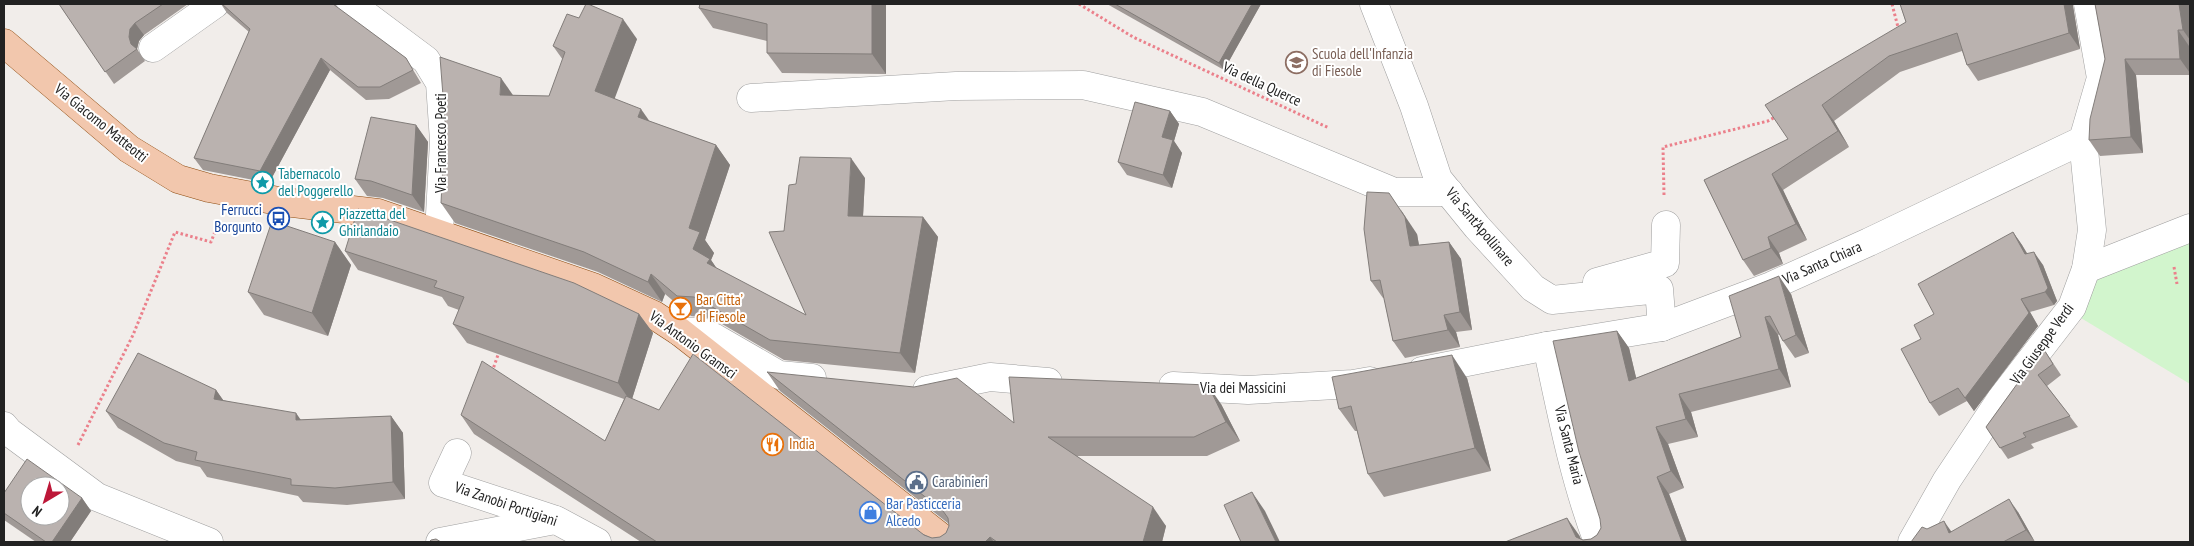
<svg xmlns="http://www.w3.org/2000/svg" width="2194" height="546" font-family="'PT Sans Narrow',sans-serif">
  <style>
    .park { fill: #d2f5cd }
    .lines { fill: none; stroke-linecap: round; stroke-linejoin: round }
    .minor-casing { stroke: #9f9f9f; stroke-width: 29 }
    .major-casing { stroke: #8e4c11; stroke-width: 29 }
    .path { stroke: #eb808b; stroke-width: 3; stroke-dasharray: 2.5 2.5; stroke-linecap: butt }
    .minor { stroke: #fff; stroke-width: 28 }
    .major { stroke: #f2c7ad; stroke-width: 28 }
    .wall { fill: #a09996 }
    .shaded-wall { fill: #827d7a }
    .building { fill: #bab2af; stroke: #827d7a; fill-rule: evenodd }
    .labels { text-anchor: middle; stroke-width: 4; stroke-linejoin: round; paint-order: stroke }
    .education-label { font-size: 15px; fill: #785e54; stroke: #fff; text-anchor: start }
    .street-label { font-size: 15px; fill: #222; stroke: #fff }
    .culture-label { font-size: 15px; fill: #0d838f; stroke: #fff; text-anchor: start }
    .transit-label { font-size: 15px; fill: #164399; stroke: #fff; text-anchor: end }
    .food-label { font-size: 15px; fill: #c56008; stroke: #fff; text-anchor: start }
    .service-label { font-size: 15px; fill: #4e5e75; stroke: #fff; text-anchor: start }
    .shop-label { font-size: 15px; fill: #366cbe; stroke: #fff; text-anchor: start }
  </style>
  <rect width="100%" height="100%" fill="#f1edea"/>
  <polygon class="park" points="2190,235 2190,384 2081,318 2098,272"/>
  <g class="lines">
    <defs>
      <g id="minor">
        <polyline points="351,4 426,60 440,83 444,141 439,233"/>
        <polyline points="1374,4 1414,106 1438,179 1477,227 1533,288 1552,300 1659,289 1662,327"/>
        <polyline points="153,48 215,4"/>
        <polyline points="751,98 956,86 1083,85 1202,112 1394,192 1449,192"/>
        <polyline points="2086,269 2190,228"/>
        <polyline points="1597,282 1665,263 1666,225"/>
        <polyline points="680,332 702,332 715,338 779,375 812,378"/>
        <path d="M1547 346C1561 412 1574 479 1598 542"/>
        <polyline points="1422,371 1547,346 1662,327 1771,286 1869,242 2083,140"/>
        <polyline points="1173,386 1248,390 1353,384 1370,381"/>
        <polyline points="927,390 990,377 1048,382"/>
        <polyline points="4,426 9,432 97,497 209,542"/>
        <polyline points="457,453 443,483 556,520 597,542"/>
        <polyline points="440,542 555,520"/>
        <polyline points="1912,542 1947,480 2001,399 2072,307 2086,269 2092,230 2083,140 2101,78 2088,4"/>
      </g>
      <polyline id="major" points="4,43 129,149 178,179 209,188 284,202 378,213 593,287 654,315 680,332 947,542"/>
    </defs>
    <use href="#minor" class="minor-casing"/>
    <use href="#major" class="major-casing"/>
    <g class="path">
      <polyline points="1079,4 1133,37 1329,128"/>
      <polyline points="1892,4 1899,31"/>
      <polyline points="1664,195 1663,147 1768,121 1777,116"/>
      <polyline points="2174,267 2177,284"/>
      <polyline points="492,372 499,352"/>
      <polyline points="78,445 133,335 175,232 211,242 219,221"/>
    </g>
    <use href="#minor" class="minor"/>
    <use href="#major" class="major"/>
  </g>
  <g class="wall">
    <polygon points="59,4 188,4 144,35 139,41 137,49 145,61 114,84"/>
    <polygon points="221,4 336,4 336,7 406,58 421,83 389,99 366,100 330,70 269,183 203,170 194,158 249,32 227,13"/>
    <polygon points="700,4 886,4 886,74 782,73 767,53 767,41 713,28 699,8"/>
    <polygon points="1107,4 1261,4 1224,70"/>
    <polygon points="1900,4 2073,4 2073,6 2080,49 1978,81 1967,65 1962,51 1900,72 1834,121 1849,147 1783,190 1807,240 1779,253 1783,264 1754,276 1743,260 1704,180 1788,139 1906,22"/>
    <polygon points="2095,4 2189,4 2190,16 2190,46 2189,46 2190,62 2190,75 2136,75 2143,153 2100,156 2089,140 2105,59"/>
    <polygon points="637,39 614,98 649,121 716,145 730,165 705,240 714,253 711,260 717,269 806,315 784,231 865,178 863,216 923,217 938,237 915,373 784,360 722,324 708,318 691,316 665,294 662,302 598,272 455,223 441,203 513,95 549,96 563,60 553,46"/>
    <polygon points="1170,111 1179,124 1174,141 1182,153 1172,188 1127,175 1118,162"/>
    <polygon points="416,125 428,142 424,212 383,198 367,196 355,179"/>
    <polygon points="2013,232 2022,245 2027,253 2043,265 2057,301 2054,305 2030,312 2038,326 1974,411 1967,401 1939,416 1930,403 1921,339 1934,314"/>
    <polygon points="1417,234 1419,245 1449,242 1461,259 1472,330 1456,332 1460,347 1405,358 1393,341 1384,298 1383,298 1371,281"/>
    <polygon points="335,242 351,265 328,336 264,315 248,292"/>
    <polygon points="345,251 639,314 653,333 632,399 932,538 940,537 946,533 949,526 949,524 780,391 767,372 1014,423 1221,404 1240,441 1207,456 1077,456 1166,526 1162,542 641,542 474,434 461,415 605,441 624,399 467,343 453,324 459,310 448,306 442,297 358,270"/>
    <polygon points="1791,294 1809,353 1795,358 1783,341 1780,334 1778,335 1791,387 1691,412 1698,437 1668,444 1684,488 1669,494 1687,542 1505,542 1579,535 1581,539 1583,540 1591,539 1597,535 1601,528 1617,331 1629,348 1636,378 1741,337"/>
    <polygon points="2043,348 2061,375 2047,386 2078,427 2031,444 2034,448 2008,459 1986,427"/>
    <polygon points="1467,378 1491,471 1384,497 1368,474 1357,431 1355,431 1339,409"/>
    <polygon points="216,390 223,400 301,420 391,416 403,433 405,499 347,505 303,502 298,496 207,477 200,467 176,461 118,428 106,411"/>
    <polygon points="4,493 82,498 91,511 70,542 36,542 4,520"/>
    <polygon points="2018,512 2035,542 1911,542 1927,529 1951,532"/>
  </g>
  <g class="shaded-wall">
    <polygon points="872,4 886,4 886,74 872,54"/>
    <polygon points="1252,4 1261,4 1224,70 1219,63"/>
    <polygon points="2064,4 2073,4 2073,6 2080,49 2069,33"/>
    <polygon points="2179,4 2189,4 2190,16 2190,40 2183,30"/>
    <polygon points="623,19 637,39 610,111 595,91"/>
    <polygon points="135,23 144,35 139,41 137,49 138,51 131,44 129,37 130,29"/>
    <polygon points="2178,30 2189,46 2190,73 2180,59"/>
    <polygon points="321,58 330,70 269,183 260,171"/>
    <polygon points="2125,59 2136,75 2143,153 2131,137"/>
    <polygon points="501,78 515,98 500,95"/>
    <polygon points="1822,105 1834,121 1849,147 1838,131"/>
    <polygon points="641,109 655,129 638,117"/>
    <polygon points="1170,111 1179,124 1174,141 1182,153 1172,188 1163,175 1162,137"/>
    <polygon points="416,125 428,142 424,212 412,195"/>
    <polygon points="716,145 730,165 705,240 714,253 711,260 724,279 707,269 693,249 689,228"/>
    <polygon points="851,158 865,178 862,236 848,216"/>
    <polygon points="1772,174 1783,190 1807,240 1796,224"/>
    <polygon points="1401,210 1417,234 1422,263 1410,246"/>
    <polygon points="923,217 938,237 915,373 900,353"/>
    <polygon points="2013,232 2022,245 2034,266 2025,254"/>
    <polygon points="1768,237 1779,253 1783,264 1771,248"/>
    <polygon points="335,242 351,265 328,336 312,313"/>
    <polygon points="1449,242 1461,259 1472,330 1460,312"/>
    <polygon points="2034,252 2043,265 2057,301 2054,305 2045,292"/>
    <polygon points="651,274 665,294 662,302 648,282"/>
    <polygon points="1779,276 1791,294 1809,353 1796,335"/>
    <polygon points="2021,299 2030,312 2038,326 1974,411 1965,398"/>
    <polygon points="639,314 653,333 631,402 618,383"/>
    <polygon points="1444,315 1456,332 1460,347 1448,330"/>
    <polygon points="1765,317 1778,335 1791,387 1779,369"/>
    <polygon points="1617,331 1629,348 1641,398 1629,381"/>
    <polygon points="1452,355 1467,378 1491,471 1475,448"/>
    <polygon points="1208,385 1221,404 1240,441 1226,422"/>
    <polygon points="216,390 228,407 214,399"/>
    <polygon points="1679,394 1691,412 1698,437 1686,419"/>
    <polygon points="296,413 308,430 296,420"/>
    <polygon points="391,416 403,433 405,499 393,482"/>
    <polygon points="1656,427 1668,444 1684,488 1671,471"/>
    <polygon points="1657,477 1669,494 1687,542 1682,542"/>
    <polygon points="1252,492 1265,511 1280,542 1276,542"/>
    <polygon points="82,498 91,511 70,542 52,542"/>
    <polygon points="2009,499 2018,512 2035,542 2026,530"/>
    <polygon points="1153,507 1166,526 1162,542 1143,542"/>
    <polygon points="1567,518 1579,535 1582,542 1576,537"/>
    <polygon points="1944,521 1953,534 1949,533"/>
    <polygon points="990,537 994,542 985,542"/>
  </g>
  <g class="building">
    <polygon points="59,4 163,4 135,23 130,29 129,37 131,44 137,49 105,72"/>
    <polygon points="222,4 333,4 406,58 413,70 380,87 358,87 321,58 260,171 194,158 250,29"/>
    <polygon points="586,4 588,4 623,19 595,91 641,109 638,117 716,145 689,228 700,232 693,249 710,259 707,263 806,315 769,232 784,231 789,185 796,184 800,157 851,158 848,216 923,217 900,353 770,340 707,304 694,297 677,296 651,274 648,282 584,252 441,203 445,122 440,57 501,78 500,95 549,96 565,52 553,46 567,14 579,18"/>
    <polygon points="700,4 872,4 872,54 767,53 767,24 699,8"/>
    <polygon points="1115,4 1252,4 1219,63"/>
    <polygon points="1900,4 2064,4 2069,33 1967,65 1957,33 1889,56 1822,105 1838,131 1772,174 1796,224 1768,237 1771,248 1743,260 1704,180 1788,139 1765,105 1906,22"/>
    <polygon points="2095,4 2179,4 2183,30 2178,30 2180,59 2125,59 2131,137 2089,140 2090,119 2105,59"/>
    <polygon points="1135,102 1170,111 1162,137 1173,140 1163,175 1118,162"/>
    <polygon points="371,117 416,125 412,195 371,181 355,179"/>
    <polygon points="1367,192 1389,193 1405,217 1410,246 1449,242 1460,312 1444,315 1448,330 1393,341 1380,280 1371,281 1364,229"/>
    <polygon points="358,209 574,283 639,314 618,383 453,324 464,297 434,287 437,281 345,251"/>
    <polygon points="272,221 335,242 312,313 248,292"/>
    <polygon points="2013,232 2025,254 2034,252 2048,288 2045,292 2021,299 2029,313 1965,398 1958,388 1930,403 1901,349 1921,339 1914,325 1934,314 1918,284"/>
    <polygon points="1779,276 1796,335 1783,341 1770,316 1765,317 1779,369 1679,394 1686,419 1656,427 1671,471 1657,477 1682,542 1505,542 1567,518 1576,537 1583,540 1591,539 1597,535 1601,528 1600,519 1579,452 1553,341 1617,331 1629,381 1741,337 1729,296"/>
    <polygon points="2043,348 2053,364 2038,375 2070,416 2023,433 2026,437 2000,448 1986,427"/>
    <polygon points="138,353 216,390 214,399 296,413 296,420 391,416 393,482 335,488 291,485 291,479 195,460 197,452 164,443 106,411"/>
    <polygon points="693,354 924,535 932,538 940,537 946,533 949,526 948,518 943,511 767,372 914,387 957,378 1014,423 1009,377 1208,385 1226,422 1194,437 1048,437 1153,507 1143,542 997,542 990,537 985,542 657,542 461,415 482,361 605,441 626,396 659,410"/>
    <polygon points="1452,355 1475,448 1368,474 1351,406 1339,409 1332,377"/>
    <path d="M27 459 82 498 52 542H46L4 513V493ZM30 486H60V516H30Z"/>
    <polygon points="1252,492 1276,542 1241,542 1224,505"/>
    <polygon points="2009,499 2026,530 2003,542 1911,542 1922,527 1927,529 1944,521 1949,533"/>
    <polygon points="436,539 441,542 429,542 431,540"/>
  </g>
  <defs>
    <symbol id="school-ring" viewBox="-11 -11 22 22"><circle r="9.5" fill="#fff" stroke="#8d6e63" stroke-width="1.5"/><path d="M0-5L7-2L0 1L-7-2ZM-4 1L0 2.5L4 1V4Q0 6-4 4Z" fill="#8d6e63"/></symbol>
    <symbol id="sight-ring" viewBox="-11 -11 22 22"><circle r="9.5" fill="#fff" stroke="#0f9aa8" stroke-width="1.5"/><path d="M0-6L1.8-2.2L6-1.7L2.9 1.2L3.7 5.4L0 3.3L-3.7 5.4L-2.9 1.2L-6-1.7L-1.8-2.2Z" fill="#0f9aa8"/></symbol>
    <symbol id="bus-ring" viewBox="-11 -11 22 22"><circle r="9.5" fill="#fff" stroke="#1a4fb4" stroke-width="1.5"/><path d="M-5-6H5V4H4V6H2V4H-2V6H-4V4H-5ZM-3.5-4V0h7V-4ZM-3.5 1.2v1.5H-2V1.2ZM2 1.2v1.5H3.5V1.2Z" fill="#1a4fb4"/></symbol>
    <symbol id="bar-ring" viewBox="-11 -11 22 22"><circle r="9.5" fill="#fff" stroke="#e8710a" stroke-width="1.5"/><path d="M-6-5H6L.8 .8V4.5H3.5V6h-7V4.5H-.8V.8Z" fill="#e8710a"/></symbol>
    <symbol id="restaurant-ring" viewBox="-11 -11 22 22"><circle r="9.5" fill="#fff" stroke="#e8710a" stroke-width="1.5"/><path d="M-5-6h1v4h1v-4h1v4h1v-4h1v5L-1.5 .5V6h-2V.5L-5-1ZM5-6V6H3V1.5H1.5Q1.5-4 5-6Z" fill="#e8710a"/></symbol>
    <symbol id="civic-ring" viewBox="-11 -11 22 22"><circle r="9.5" fill="#fff" stroke="#5c6f8a" stroke-width="1.5"/><path d="M-.6-6.5H3V-4.5H.6V-3L4-1V1h2V6H-6V1h2V-1L-.6-3ZM-1.2 2.5V6h2.4V2.5Z" fill="#5c6f8a"/></symbol>
    <symbol id="shop-ring" viewBox="-11 -11 22 22"><circle r="9.5" fill="#fff" stroke="#3f7fe0" stroke-width="1.5"/><path d="M-5-2.5h2.3a2.7 3.5 0 0 1 5.4 0H5L5.5 6h-11ZM-1.5-2.5h3a1.5 2.3 0 0 0-3 0Z" fill="#3f7fe0"/></symbol>
  </defs>
  <g fill-rule="evenodd">
    <use href="#school-ring" x="1284" y="50" width="25" height="25"/>
    <use href="#sight-ring" x="250" y="170" width="25" height="25"/>
    <use href="#bus-ring" x="266" y="206" width="25" height="25"/>
    <use href="#sight-ring" x="310" y="210" width="25" height="25"/>
    <use href="#bar-ring" x="668" y="296" width="25" height="25"/>
    <use href="#restaurant-ring" x="760" y="432" width="25" height="25"/>
    <use href="#civic-ring" x="904" y="470" width="25" height="25"/>
    <use href="#shop-ring" x="858" y="500" width="25" height="25"/>
  </g>
  <g class="labels">
    <g class="education-label">
      <text x="1312" y="59">Scuola dell'Infanzia<tspan x="1312" dy="17">di Fiesole</tspan></text>
    </g>
    <g class="street-label">
      <text transform="translate(1262 84) rotate(25)" y="5">Via della Querce</text>
      <text transform="translate(101 123) rotate(39)" y="5">Via Giacomo Matteotti</text>
      <text transform="translate(441 143) rotate(-90)" y="5">Via Francesco Poeti</text>
      <text transform="translate(1480 227) rotate(50)" y="5">Via Sant'Apollinare</text>
      <text transform="translate(1822 263) rotate(-24)" y="5">Via Santa Chiara</text>
      <text transform="translate(2042 344) rotate(-54)" y="5">Via Giuseppe Verdi</text>
      <text transform="translate(693 345) rotate(36)" y="5">Via Antonio Gramsci</text>
      <text x="1243" y="393">Via dei Massicini</text>
      <text transform="translate(1569 445) rotate(76)" y="5">Via Santa Maria</text>
      <text transform="translate(506 504) rotate(19)" y="5">Via Zanobi Portigiani</text>
    </g>
    <g class="culture-label">
      <text x="278" y="179">Tabernacolo<tspan x="278" dy="17">del Poggerello</tspan></text>
      <text x="339" y="219">Piazzetta del<tspan x="339" dy="17">Ghirlandaio</tspan></text>
    </g>
    <g class="transit-label">
      <text x="262" y="215">Ferrucci<tspan x="262" dy="17">Borgunto</tspan></text>
    </g>
    <g class="food-label">
      <text x="696" y="305">Bar Citta’<tspan x="696" dy="17">di Fiesole</tspan></text>
      <text x="789" y="449">India</text>
    </g>
    <g class="service-label">
      <text x="932" y="487">Carabinieri</text>
    </g>
    <g class="shop-label">
      <text x="886" y="509">Bar Pasticceria<tspan x="886" dy="17">Alcedo</tspan></text>
    </g>
  </g>
  <rect width="2194" height="546" fill="none" stroke="#222222" stroke-width="10"/>
  <g transform="translate(45 501) rotate(218)"><circle r="24" fill="#ffffff" stroke="#a7a7a7"/>
  <path d="M0-4L9 19L0 12L-9 19Z" fill="#bd1738"/>
  <text y="-8" font-size="14" font-weight="bold" text-anchor="middle" fill="#222222">N</text>
  </g>
</svg>
